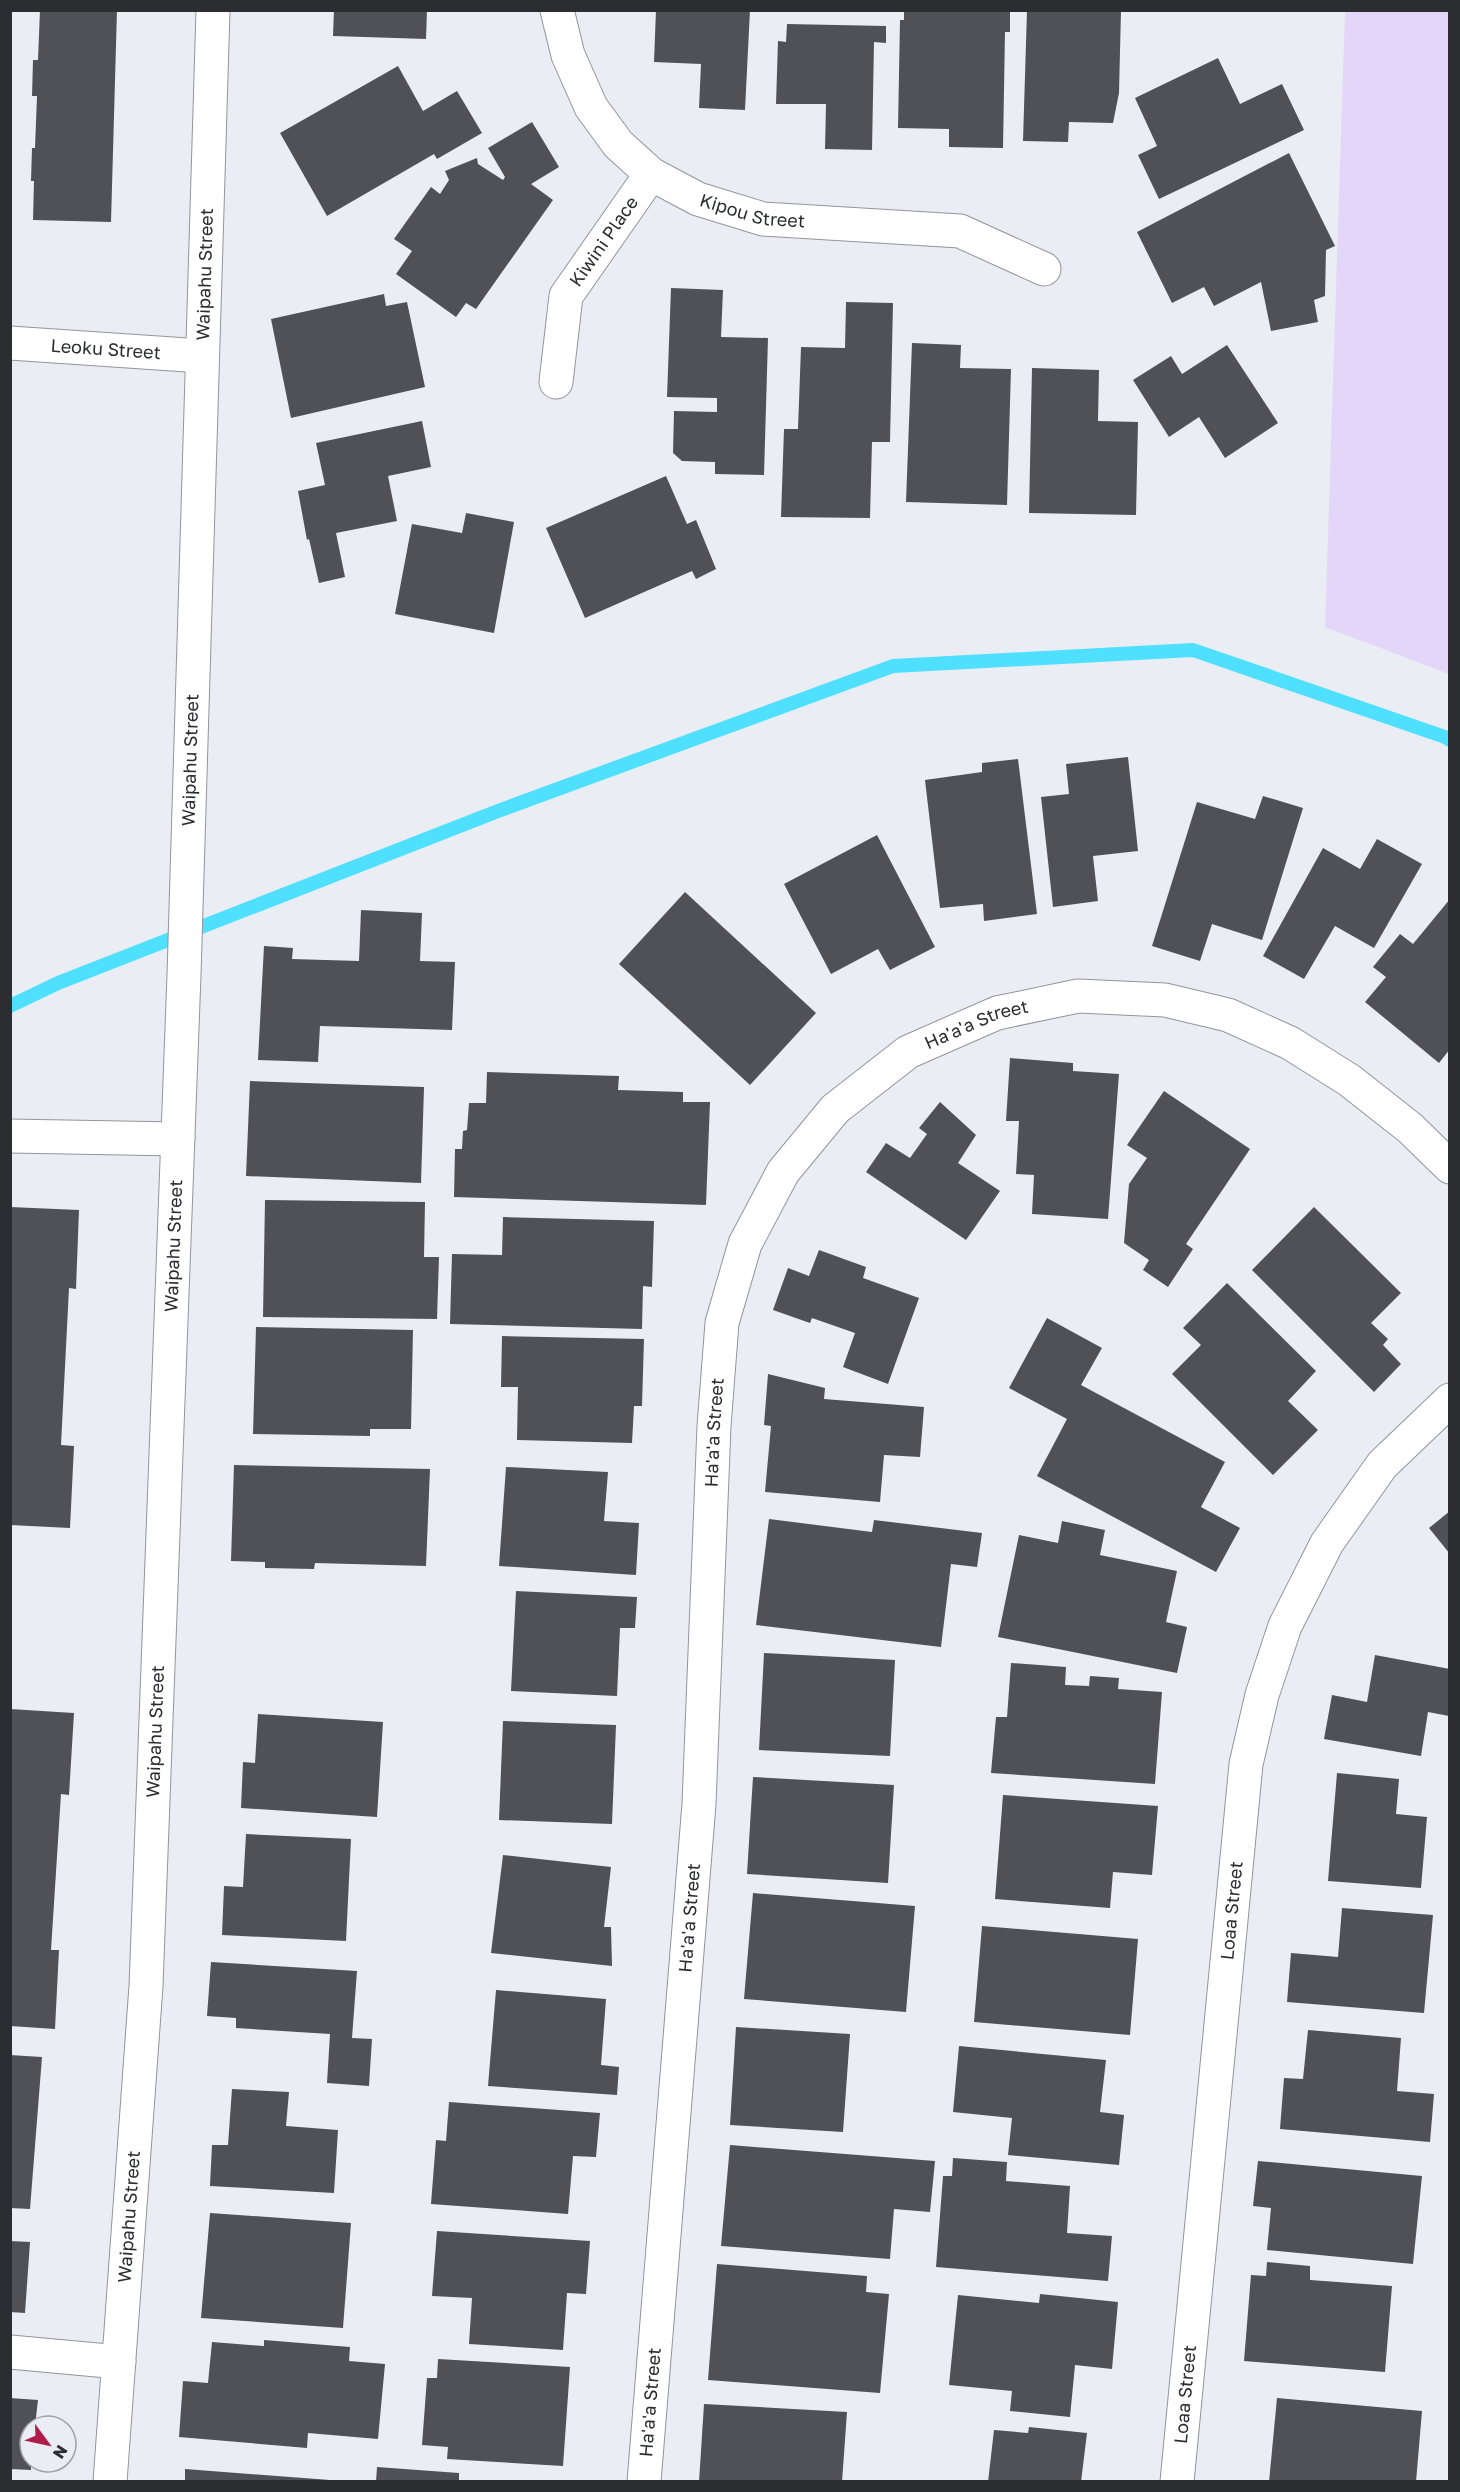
<svg xmlns="http://www.w3.org/2000/svg" width="1460" height="2492" font-family="'Golos Text',sans-serif">
  <style>
    .green { fill: #e4d6f8 }
    .lines { fill: none; stroke-linecap: round; stroke-linejoin: round }
    .stream { stroke: #4fe0ff; stroke-width: 14 }
    .building { fill: #505156 }
    .minor-casing { stroke: #92959b; stroke-width: 35 }
    .minor { stroke: #fff; stroke-width: 33 }
    .labels { text-anchor: middle; stroke-width: 6; stroke-linejoin: round; paint-order: stroke }
    .street-label { font-size: 18px; fill: #2c2d30; stroke: #eaeef4 }
  </style>
  <rect width="100%" height="100%" fill="#eaeef4"/>
  <polygon class="green" points="1345,11 1449,11 1449,674 1325,627"/>
  <g class="lines">
    <polyline class="stream" points="10,1006 58,983 498,811 893,666 1193,650 1445,737 1450,740"/>
  </g>
  <g class="building">
    <polygon points="40,10 117,10 111,222 33,220 34,181 31,181 32,148 35,148 37,96 32,96 33,60 38,60"/>
    <polygon points="334,10 427,10 426,39 333,36"/>
    <polygon points="656,10 750,10 745,110 699,108 701,64 654,62"/>
    <polygon points="904,10 1010,10 1010,32 1005,32 1003,148 949,147 949,129 898,128 900,20 904,20"/>
    <polygon points="1027,10 1121,10 1119,93 1113,123 1069,122 1068,142 1023,141"/>
    <polygon points="787,24 886,26 886,43 874,42 872,150 825,149 826,104 776,104 778,41 786,42"/>
    <polygon points="1218,58 1240,104 1282,84 1304,130 1159,199 1138,155 1157,146 1135,98"/>
    <polygon points="398,66 423,111 457,91 482,133 437,159 434,154 327,216 280,133"/>
    <polygon points="532,122 559,167 531,184 553,200 476,309 466,303 456,317 396,274 412,251 394,239 431,187 440,194 449,180 445,171 477,158 478,164 503,180 505,177 488,148"/>
    <polygon points="1289,153 1335,246 1326,250 1325,296 1314,300 1318,322 1271,331 1261,282 1214,306 1204,287 1172,303 1137,232"/>
    <polygon points="671,288 723,290 721,337 768,338 764,475 715,474 715,462 682,461 673,453 674,411 717,412 717,398 667,397"/>
    <polygon points="384,294 386,306 407,302 425,387 291,418 271,319"/>
    <polygon points="846,302 893,303 890,442 872,442 870,518 781,517 784,429 798,429 801,347 845,348"/>
    <polygon points="912,343 961,345 960,368 1011,369 1007,505 906,502"/>
    <polygon points="1227,345 1278,423 1225,458 1199,417 1169,437 1133,380 1171,356 1182,374"/>
    <polygon points="1032,368 1099,370 1098,421 1138,422 1136,515 1029,513"/>
    <polygon points="422,421 431,467 388,476 397,521 336,533 345,577 319,583 309,539 307,540 298,491 325,485 316,443"/>
    <polygon points="666,476 687,524 696,520 716,569 696,579 692,571 585,618 546,528"/>
    <polygon points="466,513 514,522 494,633 395,614 412,524 462,533"/>
    <polygon points="1128,757 1138,851 1093,856 1098,901 1053,907 1041,797 1069,794 1066,764"/>
    <polygon points="1018,759 1037,914 984,921 983,904 940,908 925,780 982,772 982,763"/>
    <polygon points="1263,796 1303,808 1262,940 1212,924 1200,961 1152,946 1197,802 1255,819"/>
    <polygon points="877,835 935,947 890,970 878,949 831,974 784,884"/>
    <polygon points="1377,839 1422,864 1374,948 1335,926 1304,979 1263,956 1323,848 1360,869"/>
    <polygon points="685,892 816,1013 750,1085 619,964"/>
    <polygon points="1450,899 1450,1049 1439,1063 1365,1002 1386,977 1373,967 1400,934 1413,944"/>
    <polygon points="361,910 422,913 420,961 455,962 452,1030 320,1026 318,1062 258,1060 264,946 293,948 292,959 359,961"/>
    <polygon points="1010,1058 1073,1063 1073,1071 1119,1074 1108,1219 1032,1214 1034,1175 1016,1174 1019,1121 1006,1121"/>
    <polygon points="487,1072 619,1076 618,1090 683,1092 683,1102 710,1102 706,1205 454,1197 455,1149 462,1149 463,1131 467,1130 469,1103 486,1103"/>
    <polygon points="250,1081 424,1087 421,1183 246,1176"/>
    <polygon points="1164,1091 1250,1149 1186,1244 1193,1249 1168,1287 1143,1270 1149,1260 1124,1243 1129,1184 1147,1158 1127,1145"/>
    <polygon points="940,1102 976,1135 958,1163 1000,1191 966,1240 866,1172 886,1143 910,1158 927,1134 919,1128"/>
    <polygon points="265,1200 425,1202 424,1257 439,1257 437,1319 263,1317"/>
    <polygon points="10,1207 79,1210 76,1289 69,1288 61,1445 74,1446 70,1528 10,1525"/>
    <polygon points="1314,1207 1401,1293 1371,1323 1388,1339 1383,1345 1401,1364 1374,1392 1252,1270"/>
    <polygon points="503,1217 654,1221 652,1287 643,1286 642,1329 450,1324 452,1254 502,1255"/>
    <polygon points="819,1250 866,1267 863,1278 919,1298 888,1384 843,1367 855,1333 812,1318 810,1323 773,1310 788,1268 809,1276"/>
    <polygon points="1227,1283 1316,1371 1288,1401 1318,1430 1273,1475 1172,1374 1201,1345 1183,1328"/>
    <polygon points="1047,1318 1102,1348 1081,1385 1225,1462 1201,1507 1240,1528 1216,1572 1037,1476 1067,1419 1009,1388"/>
    <polygon points="256,1327 413,1330 411,1429 370,1429 370,1436 253,1434"/>
    <polygon points="502,1336 644,1339 642,1406 634,1406 632,1443 517,1440 518,1387 501,1387"/>
    <polygon points="768,1374 825,1388 824,1399 924,1407 920,1457 884,1455 880,1502 765,1492 771,1426 764,1425"/>
    <polygon points="234,1465 430,1469 426,1566 315,1563 314,1569 265,1568 265,1562 231,1561"/>
    <polygon points="506,1467 608,1472 604,1521 639,1523 636,1575 499,1566"/>
    <polygon points="1450,1511 1450,1554 1429,1528"/>
    <polygon points="769,1519 872,1532 874,1520 982,1533 977,1567 951,1564 941,1647 756,1625"/>
    <polygon points="1062,1521 1105,1530 1100,1555 1177,1571 1166,1622 1187,1627 1177,1673 998,1637 1019,1535 1058,1543"/>
    <polygon points="516,1591 637,1597 635,1628 620,1628 617,1696 511,1691"/>
    <polygon points="764,1653 895,1660 890,1756 759,1750"/>
    <polygon points="1375,1655 1450,1669 1449,1716 1428,1712 1421,1756 1324,1739 1332,1695 1367,1702"/>
    <polygon points="1011,1663 1066,1667 1065,1685 1089,1686 1090,1676 1119,1678 1118,1689 1162,1692 1155,1784 991,1773 996,1717 1007,1717"/>
    <polygon points="10,1709 74,1713 69,1795 61,1794 51,1950 59,1950 55,2029 10,2026"/>
    <polygon points="258,1714 383,1722 377,1817 241,1808 243,1762 255,1763"/>
    <polygon points="503,1721 616,1725 612,1824 499,1820"/>
    <polygon points="1337,1773 1399,1779 1396,1814 1427,1817 1421,1888 1328,1881"/>
    <polygon points="753,1777 894,1785 888,1883 747,1874"/>
    <polygon points="1003,1795 1158,1806 1152,1875 1113,1872 1110,1908 995,1899"/>
    <polygon points="246,1834 351,1839 346,1941 222,1935 224,1886 243,1887"/>
    <polygon points="503,1855 611,1867 604,1927 611,1927 612,1966 491,1953"/>
    <polygon points="753,1893 915,1906 906,2012 744,1999"/>
    <polygon points="1342,1908 1433,1915 1424,2013 1287,2002 1291,1953 1338,1957"/>
    <polygon points="982,1926 1138,1939 1130,2035 974,2022"/>
    <polygon points="211,1962 357,1971 352,2038 372,2039 369,2086 327,2083 330,2034 236,2028 236,2018 207,2016"/>
    <polygon points="496,1990 606,1999 601,2065 619,2067 617,2095 488,2086"/>
    <polygon points="736,2027 850,2034 843,2132 730,2125"/>
    <polygon points="1308,2030 1401,2038 1397,2091 1434,2094 1430,2142 1280,2129 1284,2078 1303,2079"/>
    <polygon points="959,2046 1106,2060 1100,2112 1124,2115 1119,2165 1008,2155 1012,2118 953,2112"/>
    <polygon points="10,2055 42,2057 30,2209 10,2208"/>
    <polygon points="232,2089 289,2092 286,2126 338,2130 334,2193 210,2186 212,2145 228,2145"/>
    <polygon points="449,2102 600,2113 596,2157 573,2156 568,2214 431,2204 436,2140 446,2141"/>
    <polygon points="730,2145 935,2161 930,2212 894,2209 890,2259 721,2246"/>
    <polygon points="953,2158 1007,2162 1006,2181 1070,2186 1067,2233 1112,2236 1108,2281 936,2267 943,2176 952,2176"/>
    <polygon points="1258,2161 1422,2176 1413,2264 1267,2250 1271,2208 1253,2206"/>
    <polygon points="210,2213 351,2223 343,2328 201,2318"/>
    <polygon points="437,2231 590,2241 586,2294 567,2293 563,2350 469,2344 472,2298 432,2296"/>
    <polygon points="10,2241 30,2242 25,2313 10,2312"/>
    <polygon points="1267,2262 1310,2266 1310,2280 1392,2286 1385,2372 1244,2361 1251,2275 1266,2276"/>
    <polygon points="717,2264 867,2276 866,2292 889,2294 880,2393 708,2380"/>
    <polygon points="1040,2294 1118,2302 1112,2369 1075,2365 1070,2417 1010,2411 1012,2391 949,2385 958,2295 1039,2303"/>
    <polygon points="264,2340 350,2347 349,2361 385,2364 378,2439 308,2433 307,2448 179,2437 183,2381 208,2383 212,2342 264,2346"/>
    <polygon points="438,2359 570,2367 563,2466 447,2459 448,2447 422,2445 427,2378 437,2378"/>
    <polygon points="10,2398 38,2400 35,2426 30,2426 31,2470 10,2469"/>
    <polygon points="1277,2398 1422,2411 1416,2482 1269,2482"/>
    <polygon points="704,2404 847,2412 842,2482 699,2482"/>
    <polygon points="1029,2427 1087,2433 1081,2482 988,2482 994,2430 1028,2433"/>
    <polygon points="377,2467 459,2473 459,2482 376,2482"/>
    <polygon points="185,2469 330,2480 330,2482 185,2482"/>
  </g>
  <g class="lines">
    <defs>
      <g id="minor">
        <path id="s1" d="M557 10 568 55 591 107 618 144 651 174 698 199 763 219 960 231 1044 269"/>
        <path id="s2" d="M10 343 202 356"/>
        <path id="s3" d="M556 382 566 296 651 174"/>
        <polyline points="10,1136 178,1139"/>
        <polyline points="10,2352 119,2362"/>
        <path id="s4" d="M110 2482 146 1986 184 975 213 10"/>
        <path id="s5" d="M644 2482 699 1804 714 1426 722 1323 745 1244 783 1172 835 1109 908 1052 997 1013 1078 996 1165 1000 1228 1015 1290 1043 1349 1080 1410 1128 1450 1167"/>
        <path id="s6" d="M1177 2482 1246 1764 1262 1695 1285 1626 1327 1543 1382 1465 1450 1400"/>
      </g>
    </defs>
    <use href="#minor" class="minor-casing"/>
    <use href="#minor" class="minor"/>
  </g>
  <g class="labels">
    <g class="street-label">
      <text dy="6" stroke="none"><textPath href="#s1" startOffset="303">Kipou Street</textPath></text>
      <text dy="6" stroke="none"><textPath href="#s3" startOffset="153">Kiwini Place</textPath></text>
      <text dy="6" stroke="none"><textPath href="#s4" startOffset="2210">Waipahu Street</textPath></text>
      <text dy="6" stroke="none"><textPath href="#s2" startOffset="96">Leoku Street</textPath></text>
      <text dy="6" stroke="none"><textPath href="#s4" startOffset="1724">Waipahu Street</textPath></text>
      <text dy="6" stroke="none"><textPath href="#s5" startOffset="1574">Ha'a'a Street</textPath></text>
      <text dy="6" stroke="none"><textPath href="#s4" startOffset="1238">Waipahu Street</textPath></text>
      <text dy="6" stroke="none"><textPath href="#s5" startOffset="1052">Ha'a'a Street</textPath></text>
      <text dy="6" stroke="none"><textPath href="#s4" startOffset="752">Waipahu Street</textPath></text>
      <text dy="6" stroke="none"><textPath href="#s6" startOffset="574">Loaa Street</textPath></text>
      <text dy="6" stroke="none"><textPath href="#s5" startOffset="566">Ha'a'a Street</textPath></text>
      <text dy="6" stroke="none"><textPath href="#s4" startOffset="266">Waipahu Street</textPath></text>
      <text dy="6" stroke="none"><textPath href="#s6" startOffset="88">Loaa Street</textPath></text>
      <text dy="6" stroke="none"><textPath href="#s5" startOffset="80">Ha'a'a Street</textPath></text>
    </g>
  </g>
  <rect width="1460" height="2492" fill="none" stroke="#2c2d30" stroke-width="24"/>
  <g transform="translate(48 2444) rotate(123)"><circle r="28" fill="#eaeef4" stroke="#9ea1a6" stroke-width="1.5"/>
  <path d="M0-4.5L10 22L0 15L-10 22Z" fill="#af1c49"/>
  <text y="-9" font-size="16" font-weight="bold" text-anchor="middle" fill="#2c2d30">N</text>
  </g>
</svg>
